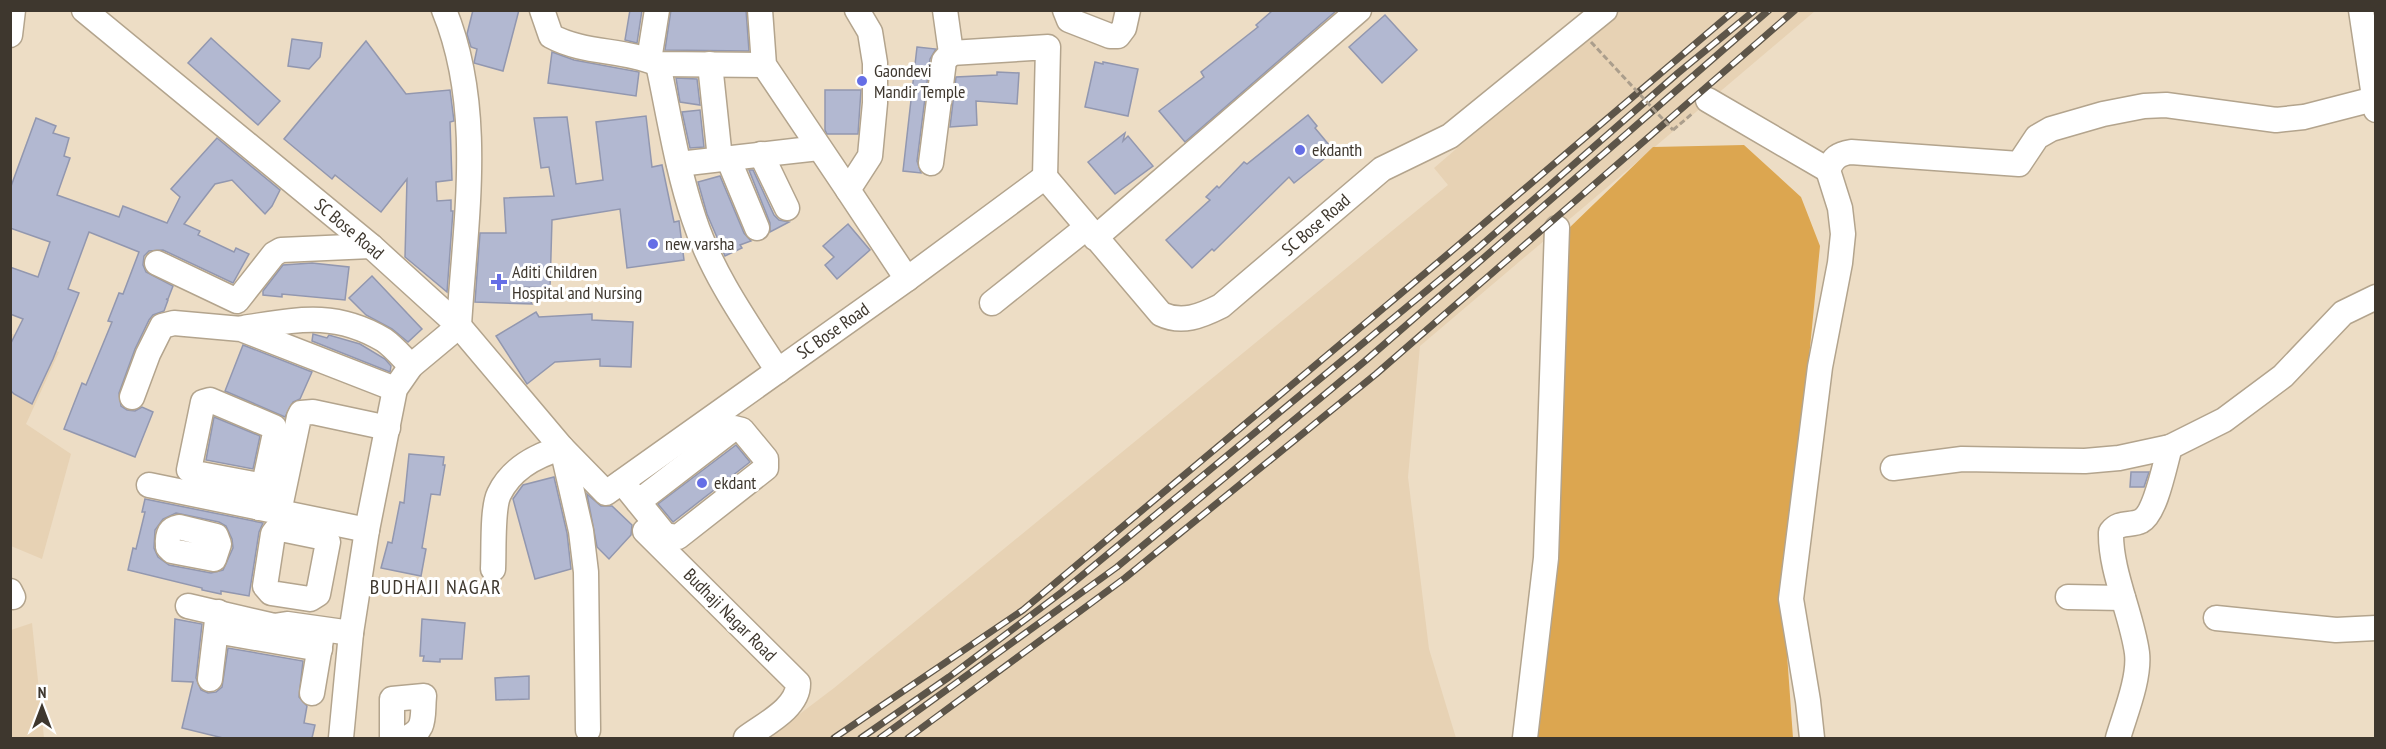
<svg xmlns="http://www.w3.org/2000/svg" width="2386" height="749" font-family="'PT Sans Narrow',sans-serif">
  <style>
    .built { fill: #e7d2b4 }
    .water { fill: #dca650 }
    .building { fill: #b2b8d1; stroke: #9297af; stroke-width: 1.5; fill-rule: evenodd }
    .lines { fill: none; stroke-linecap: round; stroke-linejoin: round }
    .minor-casing { stroke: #b3a48d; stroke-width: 27 }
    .path { stroke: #ab9e8c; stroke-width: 3; stroke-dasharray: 6 3; stroke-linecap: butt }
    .minor { stroke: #fff; stroke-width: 24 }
    .rail-casing { stroke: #5d5549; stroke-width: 7 }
    .rail { stroke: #fff; stroke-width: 4.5; stroke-dasharray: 14; stroke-linecap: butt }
    .path-bridge { stroke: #ab9e8c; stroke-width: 3; stroke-dasharray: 6 3; stroke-linecap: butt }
    .poi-dot { fill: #656ee6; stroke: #fff; stroke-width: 2 }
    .labels { text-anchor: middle; stroke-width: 6; stroke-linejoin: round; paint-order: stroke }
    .poi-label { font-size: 18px; fill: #3e372e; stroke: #fff; text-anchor: start }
    .street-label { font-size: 18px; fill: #3e372e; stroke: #fff }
    .neighbourhood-label { font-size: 20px; letter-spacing: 1.5px; fill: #3e372e; stroke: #fff }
  </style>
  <rect width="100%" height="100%" fill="#edddc5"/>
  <g class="built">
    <polygon points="1616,11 1815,11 1420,346 1408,477 1429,649 1456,738 768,738 834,688 1448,185 1434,168"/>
    <polygon points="10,333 59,352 26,424 71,454 42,559 11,546"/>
    <polygon points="32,623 44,738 11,738 11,630"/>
  </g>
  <polygon class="water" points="1744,145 1801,197 1820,246 1784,612 1793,738 1532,738 1567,230 1653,147"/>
  <g class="building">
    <polygon points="473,10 519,10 503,71 474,63 477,49 471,47 467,34"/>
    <polygon points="630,10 642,10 637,43 625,40"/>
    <polygon points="671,10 746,10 749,51 665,50"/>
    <polygon points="1273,10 1337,10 1185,142 1159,111 1204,77 1201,72 1258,27 1256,25"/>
    <polygon points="1385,15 1417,50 1382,83 1349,47"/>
    <polygon points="211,38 280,101 258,125 188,63"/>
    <polygon points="292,39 322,43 320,57 309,69 288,66"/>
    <polygon points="366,41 406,94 450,90 454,121 450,122 452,180 436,182 437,201 451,200 451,211 453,211 447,292 405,257 407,179 381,212 335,175 332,179 284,139"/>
    <polygon points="917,47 936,49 930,59 917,161 921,173 903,171"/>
    <polygon points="552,52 574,60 639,72 636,96 548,83"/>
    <polygon points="1095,62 1103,64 1103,62 1138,69 1128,116 1085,107"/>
    <polygon points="997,72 1019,73 1017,104 976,101 977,125 950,127 956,77 997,75"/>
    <polygon points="676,78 697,79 700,105 680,102"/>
    <polygon points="825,90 861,90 858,134 827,134 825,130"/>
    <polygon points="700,110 704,147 690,148 682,112"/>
    <polygon points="1308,115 1317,126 1315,128 1334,151 1294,183 1289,177 1214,251 1212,249 1192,268 1166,240 1210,200 1206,197 1217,186 1219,188 1244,162 1247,164"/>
    <polygon points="646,116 652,167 662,165 674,222 679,221 684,260 627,268 620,209 552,220 550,288 524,287 532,304 475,302 480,233 506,233 504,198 554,196 549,167 541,168 534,118 567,117 576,184 603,180 596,122"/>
    <polygon points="36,118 56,126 53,133 69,138 64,156 70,158 57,195 119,217 123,206 167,223 180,197 171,189 217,138 280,190 272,206 265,214 232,180 215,184 184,224 200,231 198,235 234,252 236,248 249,254 233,283 163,250 149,251 144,256 143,265 146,272 173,286 168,299 166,299 168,300 164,311 153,315 149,320 135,349 119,393 121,406 127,410 135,411 142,407 153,412 135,457 64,429 82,383 86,385 112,322 108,321 119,293 123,294 139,252 89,232 68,289 79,293 53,359 32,404 14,394 10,390 10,345 23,319 10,314 10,267 38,277 50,242 10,228 10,189"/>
    <polygon points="1125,133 1123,141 1128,136 1153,166 1115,194 1088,162"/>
    <polygon points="749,170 753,170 774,215 779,220 789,222 770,232 770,223"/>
    <polygon points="720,176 744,233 751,241 740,245 742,248 725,256 707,214 698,182"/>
    <polygon points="848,224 870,250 837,279 825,265 834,257 823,246"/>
    <polygon points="312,263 349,267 345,300 282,294 282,297 263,295 263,291 283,265"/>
    <polygon points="372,276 422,329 408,342 392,329 366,315 349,298"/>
    <polygon points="536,312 539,317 592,314 592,320 633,322 631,367 600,366 600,359 555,362 527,384 496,336"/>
    <polygon points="313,334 327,338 329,335 360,344 385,359 391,366 390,372 312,341"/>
    <polygon points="243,345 312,372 300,399 293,402 285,417 225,391"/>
    <polygon points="214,417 260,436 253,469 206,460"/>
    <polygon points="736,445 750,462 673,522 658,504"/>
    <polygon points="409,454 444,457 443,465 445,465 440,495 431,494 422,548 426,549 421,576 381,568 388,542 392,543 400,502 404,503"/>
    <polygon points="2131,472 2149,472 2144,487 2130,487"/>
    <polygon points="554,477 567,533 571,569 535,579 513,499 523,485"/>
    <polygon points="587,494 601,506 612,506 632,525 631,535 609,559 597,547"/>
    <path d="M145 499 263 523 259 532 249 596 221 591V594L202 590V588L128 570 133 548 136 549 145 512H142ZM176 513 219 522 226 526 232 539 233 548 223 570 211 573 169 565 158 557 154 548 155 530 163 519Z"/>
    <polygon points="175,619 202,624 196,678 201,690 208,693 216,692 222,687 228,648 303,661 299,697 307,706 304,723 315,725 312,738 223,738 182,728 193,682 172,681"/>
    <polygon points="422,619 465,623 462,659 440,659 440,662 423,661 424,656 420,656"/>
    <polygon points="529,676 529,699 496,700 495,678"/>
  </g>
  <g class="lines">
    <defs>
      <g id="minor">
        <path d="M84 10 371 246 459 326 562 448 606 493 907 279 1045 177 1161 314C1182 324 1201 316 1221 306L1382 169 1450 136 1605 10"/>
        <path d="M542 10 551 36C584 54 624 49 658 64L764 65"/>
        <polyline points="760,10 764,65 848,190"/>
        <polyline points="857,10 870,32 875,63 875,103 870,156 848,190 907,279"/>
        <polyline points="1065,10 1069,20 1110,36 1118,36 1124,28 1128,10"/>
        <polyline points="2361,10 2376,110"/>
        <polyline points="10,35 13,10"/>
        <polyline points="951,53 1048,47 1045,177"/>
        <polyline points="649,60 657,10"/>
        <path d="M658 64C669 115 677 169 694 219 712 274 747 323 778 371"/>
        <polyline points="710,64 720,159"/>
        <polyline points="1708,100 1828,170"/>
        <polyline points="761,154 787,208"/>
        <polyline points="728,158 757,228"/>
        <polyline points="931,163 944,61 951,53 945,10"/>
        <polyline points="679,164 819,148"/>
        <polyline points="1095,238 1359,10"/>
        <polyline points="157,263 237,301 274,254 281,250 371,246"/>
        <polyline points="992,303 1086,228"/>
        <path d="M243 328C296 320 334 310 384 340 394 347 403 358 411 366"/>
        <polyline points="132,397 148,354 162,326 174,323 241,329 395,389"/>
        <polyline points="1893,468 1962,459 2085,461 2119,458 2170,447 2224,420 2283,376 2343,313 2376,297"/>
        <polyline points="622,482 665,535 678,537 766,468 766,459 742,430 734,428 638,502"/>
        <polyline points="149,485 367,530"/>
        <polyline points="259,508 275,433 274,427 210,400 203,402 189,470 195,473 264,486"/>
        <polyline points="279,512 299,417 301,413 313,412 388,428"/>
        <path d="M179 527 216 536 219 544 214 559 172 551 168 547C167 537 168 529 179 527Z"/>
        <polygon points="281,529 325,538 328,542 318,594 310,599 271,593 265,586 273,534 276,530"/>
        <path d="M645 531 798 683C799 708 763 725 746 738"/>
        <path d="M493 569C494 551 492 508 499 494 511 469 537 455 562 448L581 531 586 572 588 730"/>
        <polyline points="10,591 13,597"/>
        <polyline points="2068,597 2123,598"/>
        <polyline points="188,606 274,626 287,624 351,633"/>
        <polyline points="2216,618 2336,630 2376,628"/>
        <polyline points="227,633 320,649"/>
        <polyline points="210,679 218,612"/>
        <polyline points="312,693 322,634"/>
        <path d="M341 738 351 633 367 530 395 389 411 366 459 326C465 222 485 110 444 10"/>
        <path d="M392 738V699L424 696C422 716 427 731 405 738"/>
        <polyline points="1525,738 1546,558 1557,228"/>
        <path d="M1812 738 1808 701 1791 599 1820 367 1840 263 1843 234 1840 208 1828 170C1833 158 1838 154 1851 152L2019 164 2037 137 2051 129 2103 114 2144 106 2166 105 2276 120 2304 117 2374 99"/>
        <path d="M2118 738C2125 714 2140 678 2137 653 2132 615 2110 571 2111 532 2119 521 2131 526 2141 521 2156 513 2165 463 2170 447"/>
      </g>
    </defs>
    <use href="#minor" class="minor-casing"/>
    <polyline class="path" points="1673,130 1693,113"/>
    <use href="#minor" class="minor"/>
    <defs>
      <g id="rail">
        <polyline points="834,738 1023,610 1448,254 1735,10"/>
        <polyline points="861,738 949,677 1062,592 1477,249 1678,73 1755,10"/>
        <polyline points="880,738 1117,567 1365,361 1769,10"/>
        <polyline points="908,738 1125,578 1376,374 1795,10"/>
      </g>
    </defs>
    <use href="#rail" class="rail-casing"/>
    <use href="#rail" class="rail"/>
    <polyline class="path-bridge" points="1591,42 1673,130"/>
  </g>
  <g class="poi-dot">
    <circle cx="862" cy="81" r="6"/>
    <circle cx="1300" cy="150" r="6"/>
    <circle cx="653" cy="244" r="6"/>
    <path d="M496 273h6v6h6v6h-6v6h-6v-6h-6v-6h6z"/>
    <circle cx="702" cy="483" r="6"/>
  </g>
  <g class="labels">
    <g class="poi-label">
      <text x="874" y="77">Gaondevi<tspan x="874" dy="21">Mandir Temple</tspan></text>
      <text x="1312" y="156">ekdanth</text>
      <text x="665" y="250">new varsha</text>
      <text x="512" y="278">Aditi Children<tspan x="512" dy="21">Hospital and Nursing</tspan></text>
      <text x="714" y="489">ekdant</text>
    </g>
    <g class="street-label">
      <text transform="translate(1316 225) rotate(-41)" y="6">SC Bose Road</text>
      <text transform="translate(349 229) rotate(40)" y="6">SC Bose Road</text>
      <text transform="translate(833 331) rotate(-35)" y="6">SC Bose Road</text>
      <text transform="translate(730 615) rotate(45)" y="6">Budhaji Nagar Road</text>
    </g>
    <g class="neighbourhood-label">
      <text x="436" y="594">BUDHAJI NAGAR</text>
    </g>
  </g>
  <rect width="2386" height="749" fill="none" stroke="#3e372e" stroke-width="24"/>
  <g transform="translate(42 707)" stroke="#ffffff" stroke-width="4.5" paint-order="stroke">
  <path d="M0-4.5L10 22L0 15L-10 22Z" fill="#3e372e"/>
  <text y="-9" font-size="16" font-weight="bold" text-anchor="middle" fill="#3e372e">N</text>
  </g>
</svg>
